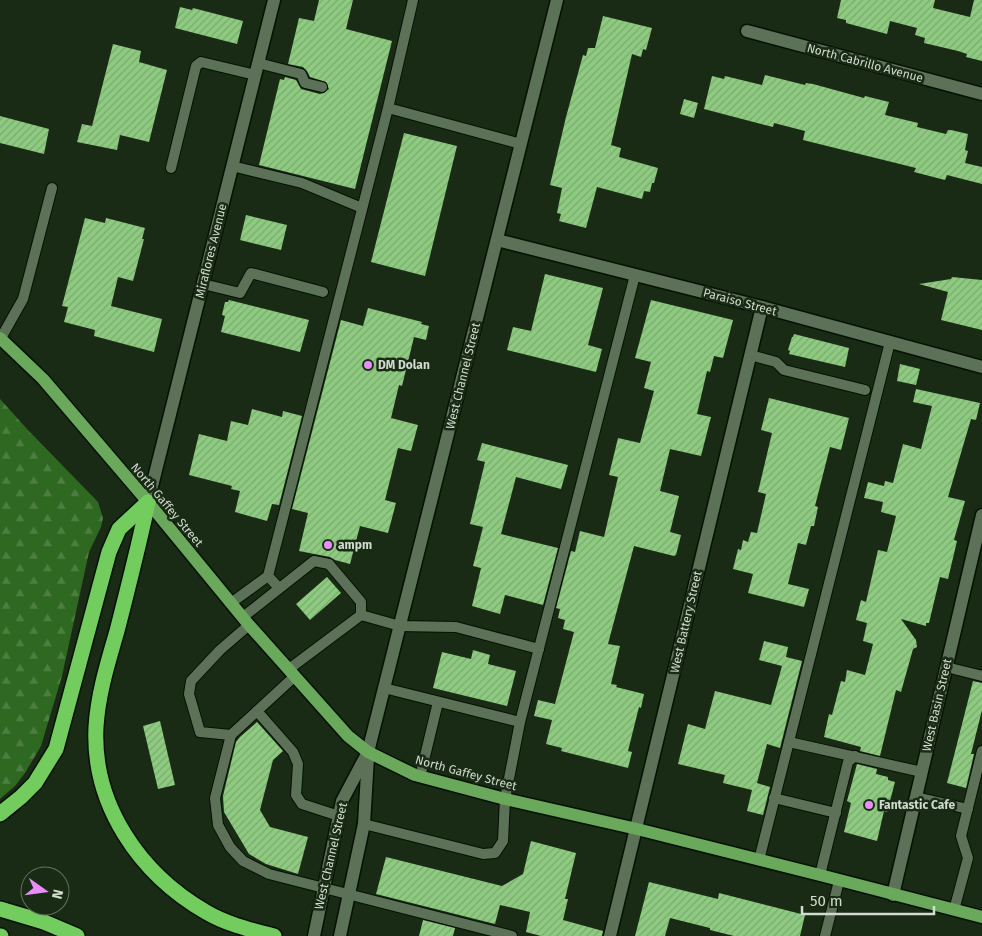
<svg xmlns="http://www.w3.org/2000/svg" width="982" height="936" font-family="'Fira Sans',sans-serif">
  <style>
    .forest { fill: url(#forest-firs) }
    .building { fill: url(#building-hatch) }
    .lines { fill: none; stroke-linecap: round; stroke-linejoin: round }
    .service-casing { stroke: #041202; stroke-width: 12 }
    .minor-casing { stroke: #041202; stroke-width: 15 }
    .tertiary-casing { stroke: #041202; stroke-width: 15 }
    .secondary-casing { stroke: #041202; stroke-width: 15 }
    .primary-casing { stroke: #041202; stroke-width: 15 }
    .motorway-casing { stroke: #041202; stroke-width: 18 }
    .service { stroke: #5d7159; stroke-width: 10 }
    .minor { stroke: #5d7159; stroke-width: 12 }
    .tertiary { stroke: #5d7159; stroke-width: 12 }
    .secondary { stroke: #5d7159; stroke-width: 12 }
    .primary { stroke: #6aa85c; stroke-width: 12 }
    .motorway { stroke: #72cc5e; stroke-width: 15 }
    .poi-dot { fill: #e98dfe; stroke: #192a15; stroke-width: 2 }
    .labels { text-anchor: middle; stroke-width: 5; stroke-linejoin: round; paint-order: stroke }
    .street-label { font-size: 12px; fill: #d1dccf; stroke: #192a15 }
    .poi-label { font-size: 12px; font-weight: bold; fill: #d1dccf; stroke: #192a15; text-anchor: start }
  </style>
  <defs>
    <pattern id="forest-firs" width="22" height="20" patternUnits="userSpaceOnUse" patternTransform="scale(1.25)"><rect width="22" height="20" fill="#2f6921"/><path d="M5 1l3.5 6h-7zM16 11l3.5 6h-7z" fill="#4c7e40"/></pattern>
    <pattern id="building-hatch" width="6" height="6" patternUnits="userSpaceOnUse" patternTransform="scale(1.25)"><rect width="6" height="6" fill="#8ecb80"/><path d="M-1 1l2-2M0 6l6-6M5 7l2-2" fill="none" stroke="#7aa970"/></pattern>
  </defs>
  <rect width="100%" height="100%" fill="#192a15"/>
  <polygon class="forest" points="0,399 27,429 98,502 103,518 101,527 89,552 62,676 41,746 25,773 15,786 0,799"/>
  <g class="building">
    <polygon points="319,0 353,0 346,29 392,41 355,189 259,165 280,79 284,80 285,77 296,80 301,89 320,94 324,93 329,89 326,82 310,77 307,71 303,67 288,64 299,18 314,21"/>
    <polygon points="841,0 935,0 933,8 970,17 974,0 982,0 982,61 966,57 967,54 958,51 924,43 925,38 915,35 917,28 890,21 887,34 846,23 846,20 837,18"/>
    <polygon points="180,7 192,10 193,8 243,21 237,44 175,28"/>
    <polygon points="603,16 652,28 646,50 643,49 641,57 632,54 611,145 621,148 619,157 658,168 654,183 652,183 650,192 644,191 642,199 597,187 586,228 559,221 561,214 557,213 562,188 550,185 566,117 583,55 586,56 588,48 595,48"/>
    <polygon points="113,44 141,51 139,62 167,70 149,142 120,135 117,150 77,142 82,124 92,126"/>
    <polygon points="765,75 805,85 806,83 813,84 864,98 865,96 889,102 885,115 918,123 917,127 946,134 948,130 951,130 968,134 965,150 968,151 965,163 982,167 982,184 947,175 945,180 914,172 916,168 803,140 805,131 774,123 773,127 704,109 712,76 724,79 725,76 762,85"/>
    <polygon points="684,99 698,103 694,118 680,114"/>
    <polygon points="0,116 49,129 44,154 0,143"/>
    <polygon points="404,133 457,146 425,276 371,262"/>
    <polygon points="246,215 287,225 281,250 240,240"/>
    <polygon points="85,218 105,223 106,218 145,228 142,239 144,239 133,281 118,277 111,306 162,319 154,352 94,336 95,330 64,322 68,307 62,306"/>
    <polygon points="545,274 603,288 588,345 602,349 596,372 507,350 513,327 531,331"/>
    <polygon points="952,277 982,280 982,330 941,320 948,292 919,284 951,279"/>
    <polygon points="229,300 309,320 300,352 221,332 225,316 222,315 225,302 228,302"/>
    <polygon points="651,300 733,320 723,358 714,356 710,372 707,371 697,414 711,417 701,456 670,449 660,491 679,496 670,532 681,535 676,555 674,556 634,546 608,644 620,646 611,684 617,685 616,687 644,694 641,708 639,707 628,751 632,752 628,768 561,751 562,748 546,744 552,720 534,716 538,700 555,704 574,632 563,629 565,620 558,618 560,609 556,608 571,551 575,552 580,531 604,537 618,477 609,475 618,438 640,443 654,391 644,388 651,362 635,358"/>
    <polygon points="368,308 422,322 421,324 429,326 426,340 414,337 402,386 399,385 391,418 418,425 411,451 398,448 385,500 396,503 388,533 360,526 350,564 335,560 330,557 299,551 308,513 292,509 341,320 363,326"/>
    <polygon points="794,334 849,348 845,367 789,354 790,351 788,350 792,337 793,337"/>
    <polygon points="900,364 920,369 916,385 897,381"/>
    <polygon points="916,389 980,403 976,420 971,419 948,497 965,501 954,540 957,541 948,579 940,577 929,623 926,623 926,626 901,619 916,640 917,647 913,649 901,692 896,690 880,756 860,751 861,747 824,737 829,714 832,715 841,681 845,682 847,670 865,675 873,644 863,641 867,623 856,620 861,600 866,602 878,550 887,552 896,516 881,512 883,502 864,498 868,482 884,486 885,481 893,483 903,444 921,449 932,406 913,402"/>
    <polygon points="769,398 849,418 841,450 830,447 815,506 818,507 814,526 811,526 806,545 798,543 788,584 809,589 804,607 748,593 753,574 733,569 738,549 741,550 743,540 748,542 751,532 757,533 766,494 758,492 772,433 761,430"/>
    <polygon points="252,409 282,417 283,411 302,416 279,505 272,504 267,521 235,512 240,491 231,489 232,486 189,475 199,434 227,441 231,421 248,425"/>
    <polygon points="482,443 568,465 561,489 516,477 501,534 558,548 543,605 505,595 500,614 472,606 481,568 473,566 483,527 470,524 485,462 477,460"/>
    <polygon points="327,577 341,593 310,620 296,604"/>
    <polygon points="764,641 788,647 786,657 802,661 780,748 767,744 757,783 770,787 763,815 747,811 752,790 723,783 725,775 678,764 688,724 705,729 715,691 771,705 782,666 759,660"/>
    <polygon points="473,650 490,655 488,664 516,671 507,706 433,688 442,652 471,659"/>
    <polygon points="973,681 982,683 982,710 971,754 974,754 966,788 947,783"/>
    <polygon points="160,721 175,785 158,789 143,726"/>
    <polygon points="257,722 283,751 273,760 260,810 270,827 308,837 298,874 266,864 249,854 224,812 223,796 236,742 240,737"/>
    <polygon points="857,764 877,769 876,774 888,777 888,780 895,782 887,812 884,811 877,841 844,832 851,803 847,801"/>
    <polygon points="531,841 576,853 565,899 568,899 563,920 603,931 602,936 541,936 526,932 530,912 500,905 495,924 376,894 386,857 502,886 523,874"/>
    <polygon points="649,882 718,899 719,893 805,915 800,936 734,936 710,930 710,928 670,918 665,936 635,936"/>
    <polygon points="423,920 455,928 453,936 419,936"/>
  </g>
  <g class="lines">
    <defs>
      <g id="service">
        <polyline points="258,63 301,74 305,83 322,87"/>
        <polyline points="388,108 521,144"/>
        <polyline points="232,166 302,183 362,208"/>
        <polyline points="171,168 196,66 201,62 255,75"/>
        <polyline points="203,284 240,293 251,273 323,292"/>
        <polyline points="1,338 23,299 52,188"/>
        <polyline points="750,355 776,362 784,370 865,390"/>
        <polyline points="279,588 268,576 388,108 413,0"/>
        <polyline points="231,603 268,576"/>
        <polyline points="361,615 400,626 456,627 539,649"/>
        <polyline points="243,617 314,561 329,564 361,602 361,615 289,669"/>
        <polyline points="946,667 982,676"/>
        <polyline points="295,676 231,735 215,798 218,825 230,847 243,861 269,874 512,936"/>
        <polyline points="384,688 520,722"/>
        <polyline points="257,711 293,752 298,764 296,795 302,804 339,816"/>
        <polyline points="231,735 200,732 189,694 191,681 220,650 249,625"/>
        <polyline points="789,742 922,772"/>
        <polyline points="420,777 438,702"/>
        <polyline points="916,797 968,809"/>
        <polyline points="774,798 836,813"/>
        <polyline points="364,824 483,854 495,853 503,841 505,799 520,722 635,275"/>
        <polyline points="759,860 890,342"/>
        <polyline points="820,875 848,762 855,756"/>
        <polyline points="954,910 968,858 961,836 982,751"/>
        <polyline points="825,936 839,881"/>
      </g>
      <g id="minor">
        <polyline points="747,31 982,94"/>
        <polyline points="497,240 762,307 982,367"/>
        <polyline points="148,502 274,0"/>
        <polyline points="893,895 982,515"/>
        <polyline points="610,936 762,307"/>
      </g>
      <polyline id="tertiary" points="368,752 557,0"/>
      <g id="secondary">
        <polyline points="314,936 342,801 368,752"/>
        <polyline points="340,936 364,824 368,757"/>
      </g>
      <polyline id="primary" points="0,338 43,379 148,502 249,625 348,736 368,752 415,775 505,799 637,829 820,875 982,917"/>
      <g id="motorway">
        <path d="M148 502C139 545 128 588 117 631 108 662 98 694 96 727 92 805 140 874 206 912 226 924 251 930 274 936"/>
        <polyline points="0,814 21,797 35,783 56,749 109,552 119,529 148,502"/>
        <polyline points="0,909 44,922 77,936"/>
        <polyline points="0,936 1,936"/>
      </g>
    </defs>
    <use href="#service" class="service-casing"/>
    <use href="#minor" class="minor-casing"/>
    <use href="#tertiary" class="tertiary-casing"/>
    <use href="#secondary" class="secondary-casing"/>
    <use href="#primary" class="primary-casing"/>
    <use href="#motorway" class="motorway-casing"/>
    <use href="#service" class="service"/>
    <use href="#minor" class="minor"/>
    <use href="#tertiary" class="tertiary"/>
    <use href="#secondary" class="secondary"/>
    <use href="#primary" class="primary"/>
    <use href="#motorway" class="motorway"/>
  </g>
  <g class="poi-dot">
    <circle cx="368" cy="365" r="5"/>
    <circle cx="328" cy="545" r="5"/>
    <circle cx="869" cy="805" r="5"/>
  </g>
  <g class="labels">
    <g class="street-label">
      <text transform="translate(865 63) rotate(15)" y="4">North Cabrillo Avenue</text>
      <text transform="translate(211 251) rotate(-76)" y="4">Miraflores Avenue</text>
      <text transform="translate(740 302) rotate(15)" y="4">Paraiso Street</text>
      <text transform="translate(463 376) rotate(-76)" y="4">West Channel Street</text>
      <text transform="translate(167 505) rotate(50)" y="4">North Gaffey Street</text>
      <text transform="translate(686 622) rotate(-77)" y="4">West Battery Street</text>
      <text transform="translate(937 705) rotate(-77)" y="4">West Basin Street</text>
      <text transform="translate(466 773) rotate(15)" y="4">North Gaffey Street</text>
      <text transform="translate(331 856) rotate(-77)" y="4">West Channel Street</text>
    </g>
    <g class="poi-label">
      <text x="378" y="369">DM Dolan</text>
      <text x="338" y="549">ampm</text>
      <text x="879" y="809">Fantastic Cafe</text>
    </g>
  </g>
  <g transform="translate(45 891) rotate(104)"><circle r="24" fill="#192a15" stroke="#63715f"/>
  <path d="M0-4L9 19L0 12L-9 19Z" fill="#e98dfe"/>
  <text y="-8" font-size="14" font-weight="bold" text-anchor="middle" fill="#d1dccf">N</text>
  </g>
  <path d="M802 906v8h132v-8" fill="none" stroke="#d1dccf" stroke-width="2.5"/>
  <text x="810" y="906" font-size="15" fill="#d1dccf" stroke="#192a15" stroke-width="4" paint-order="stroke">50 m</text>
</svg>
